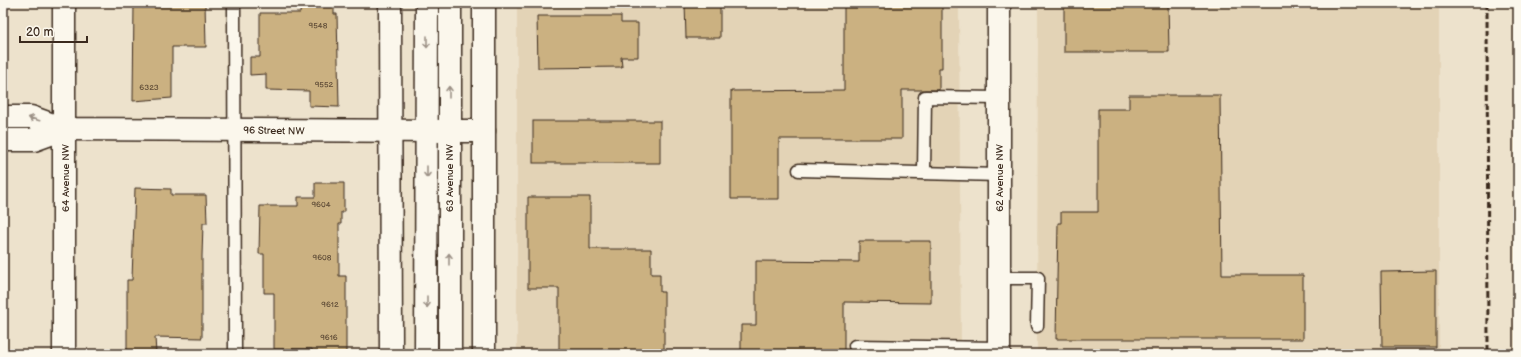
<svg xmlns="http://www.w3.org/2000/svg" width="1521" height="357" font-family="'Balsamiq Sans',sans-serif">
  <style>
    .built { fill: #e3d3b6 }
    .building { fill: #cbb181; stroke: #3b2a1e }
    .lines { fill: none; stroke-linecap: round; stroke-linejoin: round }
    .lane-casing { stroke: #3b2a1e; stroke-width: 15 }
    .street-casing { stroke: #3b2a1e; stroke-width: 25 }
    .secondary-casing { stroke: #3b2a1e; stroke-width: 25 }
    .lane { stroke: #fbf7ec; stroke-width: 12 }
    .street { stroke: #fbf7ec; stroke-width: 22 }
    .secondary { stroke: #fbf7ec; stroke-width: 22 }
    .rail { stroke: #3b2a1e; stroke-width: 3; stroke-dasharray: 6 3; stroke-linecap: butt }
    .oneway { stroke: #9b9085 }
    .labels { text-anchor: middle; stroke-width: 3; stroke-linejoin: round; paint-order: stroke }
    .number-label { font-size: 8px; fill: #5f4c37 }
    .street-label { font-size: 10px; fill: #3b2a1e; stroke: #fbf7ec }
  </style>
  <rect width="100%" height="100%" fill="#ede2cc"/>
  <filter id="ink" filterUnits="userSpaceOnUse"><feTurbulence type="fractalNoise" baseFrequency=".025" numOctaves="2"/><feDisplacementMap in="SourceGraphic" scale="8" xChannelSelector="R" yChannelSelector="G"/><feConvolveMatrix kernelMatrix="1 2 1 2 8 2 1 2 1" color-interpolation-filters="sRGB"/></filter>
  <g filter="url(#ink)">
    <g class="built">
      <polygon points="517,3 959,3 961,354 517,354"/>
      <polygon points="1038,3 1439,3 1439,354 1037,354"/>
    </g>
    <g class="building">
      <polygon points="134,3 205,3 206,47 172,47 172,98 133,101"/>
      <polygon points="301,3 334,3 334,14 337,14 339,107 309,106 309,91 266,90 266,74 250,75 250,57 260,57 260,13 300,13"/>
      <polygon points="685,3 720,3 720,38 686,38"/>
      <polygon points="844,3 942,3 942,68 939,68 939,90 902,90 902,139 779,139 779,199 731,199 731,91 844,90"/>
      <polygon points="1064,3 1168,3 1169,52 1064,52"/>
      <polygon points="537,16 621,16 621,23 638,23 638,57 621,57 622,67 538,68"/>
      <polygon points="1129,95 1220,95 1222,275 1303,275 1303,339 1056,339 1058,223 1061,223 1061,212 1098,212 1098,109 1129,109"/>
      <rect x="533" y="121" width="127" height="42"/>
      <polygon points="315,183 344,183 344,212 341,212 341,224 339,224 339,276 346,276 346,354 312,354 312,349 274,349 274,293 264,293 264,254 259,254 260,206 298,206 298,197 315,197"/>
      <polygon points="135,188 171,189 171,195 206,195 207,223 203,223 202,256 202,338 155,337 156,354 127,354 127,280 132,280"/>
      <polygon points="528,197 590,197 590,249 651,249 651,274 660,274 660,292 664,292 664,354 559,354 559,288 528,288"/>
      <polygon points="859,241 931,241 931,303 844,302 844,354 741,354 741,325 756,325 756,261 859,262"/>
      <polygon points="1436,271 1436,347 1382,347 1381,272"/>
    </g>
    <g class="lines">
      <defs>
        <g id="lane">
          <polyline points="234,3 235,354"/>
          <polyline points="799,170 999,175"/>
          <polyline points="924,173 925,97 999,98"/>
          <polyline points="999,278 1038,278 1037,326"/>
          <polyline points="855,346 999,348"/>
        </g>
        <g id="street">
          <polyline points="390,3 391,354"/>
          <polyline points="484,3 484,354"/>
          <polyline points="999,3 999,354"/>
          <polyline points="449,131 484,131"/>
          <polyline points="64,354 64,3"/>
        </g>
        <g id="secondary">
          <polyline points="450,3 450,354"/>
          <polyline points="3,117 31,117 64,129 449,131"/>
          <polyline points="3,140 34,140 64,129"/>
          <polyline points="426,354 427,3"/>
        </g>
      </defs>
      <use href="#lane" class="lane-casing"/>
      <use href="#street" class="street-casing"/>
      <use href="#secondary" class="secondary-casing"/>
      <use href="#lane" class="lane"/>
      <use href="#street" class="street"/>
      <use href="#secondary" class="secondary"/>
      <polyline class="rail" points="1487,3 1488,354"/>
    </g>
    <defs><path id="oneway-shaft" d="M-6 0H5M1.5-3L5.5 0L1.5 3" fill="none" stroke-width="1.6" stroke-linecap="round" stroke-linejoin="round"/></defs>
    <g class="oneway">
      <use href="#oneway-shaft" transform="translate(427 42) rotate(90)"/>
      <use href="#oneway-shaft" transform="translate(449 92) rotate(-90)"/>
      <use href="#oneway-shaft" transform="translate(34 119) rotate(-164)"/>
      <use href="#oneway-shaft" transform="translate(427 172) rotate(90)"/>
      <use href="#oneway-shaft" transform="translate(449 259) rotate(-90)"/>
      <use href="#oneway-shaft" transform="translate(427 302) rotate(90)"/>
    </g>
  </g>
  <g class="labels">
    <g class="number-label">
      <text x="318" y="28">9548</text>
      <text x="324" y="87">9552</text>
      <text x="149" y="90">6323</text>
      <text x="321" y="207">9604</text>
      <text x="322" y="260">9608</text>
      <text x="330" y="307">9612</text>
      <text x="329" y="340">9616</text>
    </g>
    <g class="street-label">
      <text transform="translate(274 130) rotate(1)" y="4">96 Street NW</text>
      <text transform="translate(65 178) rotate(-90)" y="4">64 Avenue NW</text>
      <text transform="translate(449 178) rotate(-90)" y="4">63 Avenue NW</text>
      <text transform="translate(999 178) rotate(-90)" y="4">62 Avenue NW</text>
    </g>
  </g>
  <rect width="1521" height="357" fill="none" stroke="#fbf7ec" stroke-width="16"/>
  <rect x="8" y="8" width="1505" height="341" fill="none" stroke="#3b2a1e" stroke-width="1.5" filter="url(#ink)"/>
  <path d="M20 36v6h67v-6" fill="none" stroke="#3b2a1e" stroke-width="2"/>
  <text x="26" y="36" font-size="12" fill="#3b2a1e" stroke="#fbf7ec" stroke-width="3" paint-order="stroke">20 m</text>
</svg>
